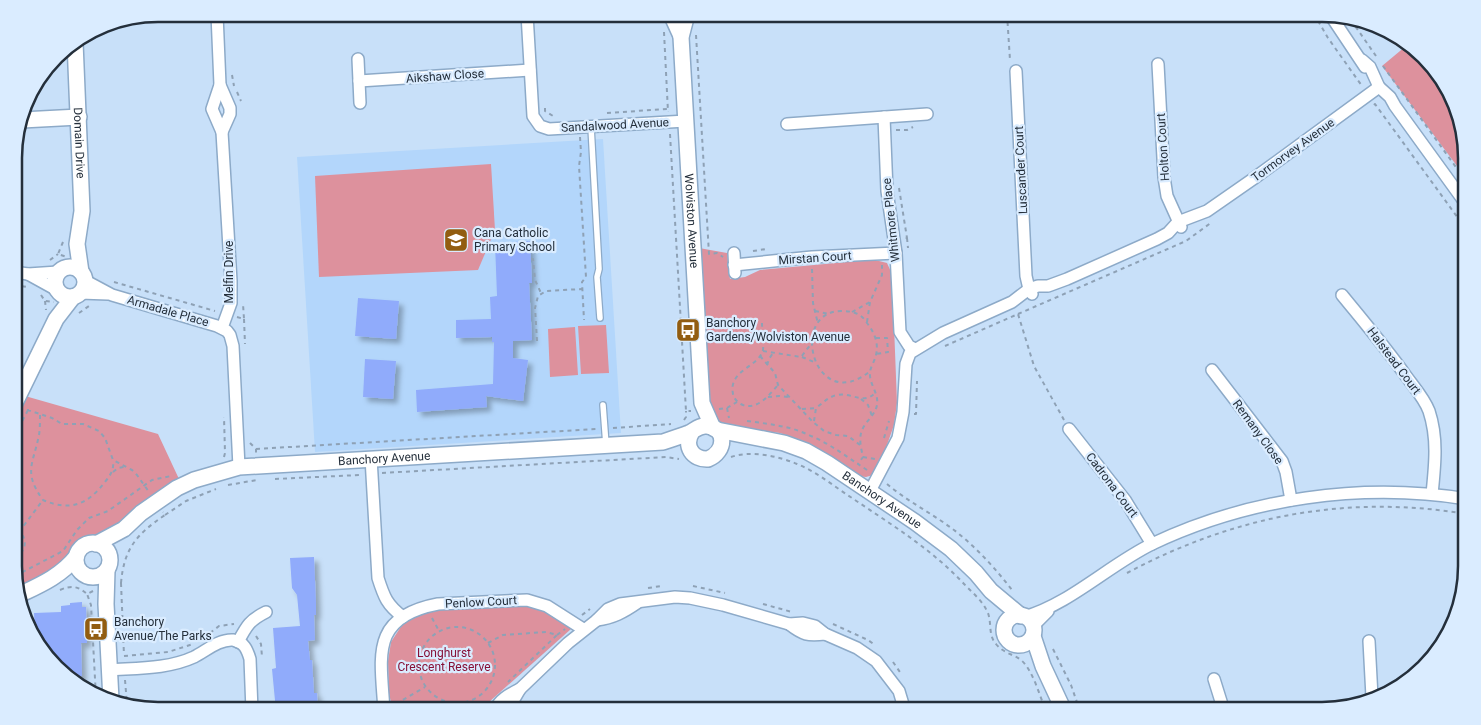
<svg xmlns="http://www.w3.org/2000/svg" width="1481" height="725" font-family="Roboto,sans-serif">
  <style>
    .built { fill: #b3d6fb }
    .green { fill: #dd919d }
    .building { fill: #90abfb; filter: url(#shadow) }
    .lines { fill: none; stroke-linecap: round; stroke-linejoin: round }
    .service-casing { stroke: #8daac8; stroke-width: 8 }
    .minor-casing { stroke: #8daac8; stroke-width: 14 }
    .tertiary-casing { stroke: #8daac8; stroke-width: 18 }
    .path { stroke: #8ea1b5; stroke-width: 2; stroke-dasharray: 4 4; stroke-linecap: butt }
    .service { stroke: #fff; stroke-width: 5.5 }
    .minor { stroke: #fff; stroke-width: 11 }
    .tertiary { stroke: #fff; stroke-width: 15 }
    .labels { text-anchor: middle; stroke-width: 4.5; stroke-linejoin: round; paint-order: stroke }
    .street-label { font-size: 12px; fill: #242f3b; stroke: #daecff }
    .poi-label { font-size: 12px; fill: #242f3b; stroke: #daecff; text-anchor: start }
    .park-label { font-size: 12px; fill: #861037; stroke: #daecff }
    .rim { fill: none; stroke: #242f3b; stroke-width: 2.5 }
  </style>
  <defs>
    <filter id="shadow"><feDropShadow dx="4.5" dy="4.5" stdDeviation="2.5" flood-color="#0004"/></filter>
  </defs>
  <rect width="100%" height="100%" fill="#c8e0f9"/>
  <polygon class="built" points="603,139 621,433 315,452 297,157"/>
  <g class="green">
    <polygon points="1406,46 1443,78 1466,140 1466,178 1382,66"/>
    <polygon points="491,164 495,230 478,270 319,277 315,176"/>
    <polygon points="699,248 727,253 730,279 745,277 760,270 858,261 879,261 887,263 892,274 897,403 894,425 881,462 873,475 866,477 858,476 803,441 780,433 722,426 707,402"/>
    <polygon points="606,325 609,373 581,374 578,326"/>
    <polygon points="575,327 578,375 550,377 548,329"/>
    <polygon points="25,396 158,434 179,479 148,499 114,530 103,536 82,544 73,556 56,568 16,589 15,586 15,424 18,417 16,411"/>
    <polygon points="528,605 547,611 571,629 479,711 393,711 389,694 388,661 391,642 402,625 416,614 437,610"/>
  </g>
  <g class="building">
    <polygon points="530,241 532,283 529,283 532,340 513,341 513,358 528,360 523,401 486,396 487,407 417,412 416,390 493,384 494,342 492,342 492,337 456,338 456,320 491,319 490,297 497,296 495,243"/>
    <polygon points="358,298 399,301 396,339 355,336"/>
    <polygon points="365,359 396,361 393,399 363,397"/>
    <polygon points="314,557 316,603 316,615 314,615 315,640 308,641 310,660 312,660 314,693 317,693 318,711 276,711 272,669 276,668 273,628 300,626 297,595 292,588 290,558"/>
    <polygon points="82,602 82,607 86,607 87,643 81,643 82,676 81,676 81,685 43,654 35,633 34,613 61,612 61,606 70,605 70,603"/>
  </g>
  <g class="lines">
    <defs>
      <g id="service">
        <polyline points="591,127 599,269 597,277 600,318"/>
        <polyline points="603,405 606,445"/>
      </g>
      <g id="minor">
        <polyline points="217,14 220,85 212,109 222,132 231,281 231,303 222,328"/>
        <polyline points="527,14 533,116 540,126 549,129 686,121"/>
        <polyline points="1331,16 1365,67"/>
        <polyline points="358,59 360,103"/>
        <polyline points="1362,60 1370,67 1379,87 1390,97 1395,106 1466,204"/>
        <polyline points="1158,64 1164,177 1167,196 1181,227"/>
        <polyline points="1016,71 1026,276 1029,289 1032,294"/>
        <polyline points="359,81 530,70"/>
        <polyline points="220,85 230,108 230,114 222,132"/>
        <polyline points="884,117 887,191 896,253 900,332 909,346 915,349"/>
        <polyline points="787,124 927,114"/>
        <polyline points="734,253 735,273"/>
        <polyline points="734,265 812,257 896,253"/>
        <polyline points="14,272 28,274 58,272"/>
        <polyline points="28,274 57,290"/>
        <polyline points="84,280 112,295 217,326 227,331 230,335 233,346 239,467"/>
        <polyline points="80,293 108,294"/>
        <path d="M1342 295C1364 322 1386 348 1406 376 1414 387 1424 398 1429 411 1438 438 1435 465 1432 494"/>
        <polyline points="1212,370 1282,461 1286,472 1291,500"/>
        <polyline points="1069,429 1125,500 1152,544"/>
        <path d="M371 458 378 578C384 597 387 605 403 617"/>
        <polyline points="870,491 898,438 903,412 906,364 910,353 943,333 1012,302 1029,289 1038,286 1048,286 1067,279 1157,239 1168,233 1178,222 1207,211 1253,179 1379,87"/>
        <path d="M1024 617C1070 604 1109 565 1152 544 1249 498 1362 482 1467 499"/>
        <path d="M597 620C613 618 624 612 637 603"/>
        <path d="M789 624C803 635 808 636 825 634"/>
        <polyline points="1033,626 1048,611"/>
        <polyline points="1369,641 1372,697"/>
        <path d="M238 642C247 625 250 620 266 612"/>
        <path d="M109 670C137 668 168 669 194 657 206 651 219 639 233 640 244 642 247 649 250 659L252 711"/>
        <polyline points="1214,679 1224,711"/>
        <path d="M384 711C381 657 369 617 438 604L527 600 547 606 583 629"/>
        <path d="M494 711C500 699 508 695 520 689"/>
        <polyline points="500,711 504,710 513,701 520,689 568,643 597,620 608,609 620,604 675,597 690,598 723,605 789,624 803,623 815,626 825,634 857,648 876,661 899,691 905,711"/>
      </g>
      <g id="tertiary">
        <polyline points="671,14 681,36"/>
        <path id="s1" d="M687 14 681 37 702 403 713 428"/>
        <path id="s2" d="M75 42 82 211 77 244 81 272"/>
        <polyline points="22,120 79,117"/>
        <circle cx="70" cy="282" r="15"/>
        <polyline points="15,403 56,319 73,297"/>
        <path id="s3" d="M717 430 784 443 806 451 827 463 915 522 951 549 976 573 991 591 1021 616"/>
        <circle cx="93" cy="560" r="17"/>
        <path id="s4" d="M96 544 124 529 141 513 177 488 194 480 239 467 663 442C672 439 681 436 689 433 695 430 700 425 707 426 727 428 726 452 708 459 693 460 683 446 692 432"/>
        <polyline points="107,570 106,604 111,700"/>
        <path d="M19 595C40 585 61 576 76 557"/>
        <circle cx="1019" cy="630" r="15"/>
        <polyline points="1033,636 1043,666 1064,711"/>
      </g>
    </defs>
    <use href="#service" class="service-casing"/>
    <use href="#minor" class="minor-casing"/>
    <use href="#tertiary" class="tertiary-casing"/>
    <g class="path">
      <polyline points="1007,14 1010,60"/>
      <polyline points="1314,14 1328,38 1362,86"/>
      <polyline points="1351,20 1376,56"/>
      <polyline points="664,32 668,112"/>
      <polyline points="696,35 709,254 717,253 723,257"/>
      <polyline points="1383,66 1466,181"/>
      <polyline points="232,75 234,86"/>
      <polyline points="237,92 241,101"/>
      <polyline points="1374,105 1375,104 1466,229"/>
      <polyline points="545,108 545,111 553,116"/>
      <polyline points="607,113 667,109"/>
      <polyline points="896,130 907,130 913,127"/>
      <polyline points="670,134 686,411 691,411"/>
      <polyline points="580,137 581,152 579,166 586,277 582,282 584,320"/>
      <polyline points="899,188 907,238 905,238"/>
      <polyline points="907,238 908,248"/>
      <polyline points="63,242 58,254 67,257"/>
      <polyline points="753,251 766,249"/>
      <polyline points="531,259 533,259 535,280 541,293"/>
      <polyline points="50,260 58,254"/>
      <polyline points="812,269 813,303 818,324"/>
      <polyline points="114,282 215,311"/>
      <polyline points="14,285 27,287"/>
      <polyline points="41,295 45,301 54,302"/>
      <polyline points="45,301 46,310"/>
      <polyline points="815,311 829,314"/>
      <polyline points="852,312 870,302"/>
      <polyline points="79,313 89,306"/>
      <polyline points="1018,314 1186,241 1212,222"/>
      <polyline points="237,317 244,319 243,304"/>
      <polyline points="244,319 245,344"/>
      <polyline points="867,322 870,302 882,275 882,265"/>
      <path d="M762 323C762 331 764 342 763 350 759 367 728 370 733 394 734 399 738 403 743 405 758 410 769 395 778 385"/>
      <polyline points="876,338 887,338 888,352 876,354"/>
      <polyline points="537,341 535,308 538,296 546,291 582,289"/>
      <polyline points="945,346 1018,314 1034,366 1064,420"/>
      <polyline points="763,351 801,357 811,344"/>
      <polyline points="760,356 775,373 778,385 813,422 824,431 836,435 848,436 860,445"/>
      <polyline points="802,357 814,362"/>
      <polyline points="767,365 769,359 773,353"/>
      <polyline points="768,397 779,396 788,397"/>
      <polyline points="861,399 868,405 872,416"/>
      <polyline points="727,408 729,418"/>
      <polyline points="28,409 28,410 52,418 62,424 83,424 99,431 105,438 113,460 132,470 137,475 149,492"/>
      <polyline points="719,409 727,408 737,402"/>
      <polyline points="802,409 816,408"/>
      <polyline points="914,414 916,414 917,381"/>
      <path d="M40 415C40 422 40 429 39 435 33 465 23 472 43 500 71 512 88 504 105 482 111 474 114 470 113 461"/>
      <polyline points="684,420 686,417 686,411"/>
      <path d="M747 421C769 424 791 426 811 436 828 443 843 454 858 464"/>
      <path d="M814 421 816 408C823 403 829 396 838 395 852 392 864 406 876 392"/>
      <polyline points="613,428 671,424"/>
      <polyline points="15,435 28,410"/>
      <polyline points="884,438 889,421"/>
      <polyline points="250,443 256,449 256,453"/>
      <polyline points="256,449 596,429"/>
      <polyline points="224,457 225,453 224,417"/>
      <path d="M731 457C751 450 778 456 797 464 817 472 835 487 852 498 892 525 933 550 966 586 973 593 981 600 986 609 993 620 987 634 996 644 1003 653 1013 654 1021 660 1033 670 1040 697 1046 711"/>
      <polyline points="863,457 875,459"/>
      <path d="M867 470 858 464 863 457C861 448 858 437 863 428 867 420 875 415 877 405 879 393 869 384 870 373 870 367 875 361 876 355 879 343 874 332 867 323 861 313 852 311 841 311 788 312 814 415 869 372"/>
      <polyline points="113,472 118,468 124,467"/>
      <polyline points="382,473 666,457 679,459"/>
      <polyline points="275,479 360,475"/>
      <path d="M887 484C907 501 933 514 954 530 976 547 995 568 1012 590"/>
      <polyline points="228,485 257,480"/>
      <polyline points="165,515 186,501 216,489"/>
      <path d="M15 531 23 536C27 545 24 553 15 557"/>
      <polyline points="19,532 43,500"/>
      <path d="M1127 573C1234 516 1346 494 1467 514"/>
      <polyline points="15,576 63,551 77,530 89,518 108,511 152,480 171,476"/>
      <path d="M121 583C124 548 137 534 165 515L163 512"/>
      <polyline points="121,583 124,655"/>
      <polyline points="693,586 725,593"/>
      <polyline points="648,588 661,586"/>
      <path d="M60 590C71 585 78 586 87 594"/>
      <polyline points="93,591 87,594 91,605 96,697"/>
      <polyline points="763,604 792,612"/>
      <polyline points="582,615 590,609"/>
      <polyline points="432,618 439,631"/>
      <polyline points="833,624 868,640 875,645"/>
      <circle cx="457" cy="665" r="38"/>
      <polyline points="210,633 219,626 234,624"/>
      <polyline points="557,635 565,629"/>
      <polyline points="256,636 261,644 262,657"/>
      <polyline points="488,643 503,635 546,632 557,635 508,682"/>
      <polyline points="1053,649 1071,685 1080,711"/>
      <polyline points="124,656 168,652 193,644"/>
      <polyline points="893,662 902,675"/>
      <polyline points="125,680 127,704"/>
      <polyline points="396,704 425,687"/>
      <polyline points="466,711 466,703"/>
      <polyline points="477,711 483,706"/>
    </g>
    <use href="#service" class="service"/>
    <use href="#minor" class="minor"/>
    <use href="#tertiary" class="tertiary"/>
  </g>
  <defs>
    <symbol id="school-square" viewBox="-11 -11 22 22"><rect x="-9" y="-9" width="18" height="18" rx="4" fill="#925d11" stroke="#daecff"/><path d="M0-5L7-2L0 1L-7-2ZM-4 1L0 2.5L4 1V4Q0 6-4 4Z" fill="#fff"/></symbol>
    <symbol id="bus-square" viewBox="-11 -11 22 22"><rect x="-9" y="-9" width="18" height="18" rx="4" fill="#925d11" stroke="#daecff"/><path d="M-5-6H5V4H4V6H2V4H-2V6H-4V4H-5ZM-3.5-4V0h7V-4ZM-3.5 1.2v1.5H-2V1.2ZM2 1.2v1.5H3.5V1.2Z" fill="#fff"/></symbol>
  </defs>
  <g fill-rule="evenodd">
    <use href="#school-square" x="442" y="226" width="28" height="28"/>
    <use href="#bus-square" x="674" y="316" width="28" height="28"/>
    <use href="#bus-square" x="82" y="615" width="28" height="28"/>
  </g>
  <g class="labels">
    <g class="street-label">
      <text transform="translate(445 76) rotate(-4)" y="4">Aikshaw Close</text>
      <text transform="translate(615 125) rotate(-3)" y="4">Sandalwood Avenue</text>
      <text dy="4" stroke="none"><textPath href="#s2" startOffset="101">Domain Drive</textPath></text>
      <text transform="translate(1163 147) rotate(-94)" y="4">Holton Court</text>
      <text transform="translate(1293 150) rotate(-36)" y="4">Tormorvey Avenue</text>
      <text transform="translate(1021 170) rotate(-93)" y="4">Luscander Court</text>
      <text dy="4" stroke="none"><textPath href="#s1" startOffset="208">Wolviston Avenue</textPath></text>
      <text transform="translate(891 220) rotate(-96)" y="4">Whitmore Place</text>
      <text transform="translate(815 258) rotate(-4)" y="4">Mirstan Court</text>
      <text transform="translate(229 272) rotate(-90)" y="4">Melfin Drive</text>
      <text transform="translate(168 311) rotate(16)" y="4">Armadale Place</text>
      <text transform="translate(1394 361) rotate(53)" y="4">Halstead Court</text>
      <text transform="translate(1258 432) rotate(54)" y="4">Remany Close</text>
      <text dy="4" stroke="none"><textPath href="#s4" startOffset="310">Banchory Avenue</textPath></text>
      <text transform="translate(1112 485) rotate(53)" y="4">Cadrona Court</text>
      <text dy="4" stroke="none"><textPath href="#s3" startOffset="182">Banchory Avenue</textPath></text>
      <text transform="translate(481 602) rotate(-3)" y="4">Penlow Court</text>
    </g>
    <g class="poi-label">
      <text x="474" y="237">Cana Catholic<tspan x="474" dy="14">Primary School</tspan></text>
      <text x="706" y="327">Banchory<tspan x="706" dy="14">Gardens/Wolviston Avenue</tspan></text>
      <text x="114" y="626">Banchory<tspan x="114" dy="14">Avenue/The Parks</tspan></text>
    </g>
    <g class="park-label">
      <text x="444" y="657">Longhurst<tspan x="444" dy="14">Crescent Reserve</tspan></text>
    </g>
  </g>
  <path d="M0 0H1481V725H0ZM158 22H1322A136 136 0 0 1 1458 158V566A136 136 0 0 1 1322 702H158A136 136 0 0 1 22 566V158A136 136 0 0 1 158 22Z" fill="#daecff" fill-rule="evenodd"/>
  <path class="rim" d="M158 22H1322A136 136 0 0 1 1458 158V566A136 136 0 0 1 1322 702H158A136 136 0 0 1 22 566V158A136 136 0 0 1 158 22Z"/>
</svg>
